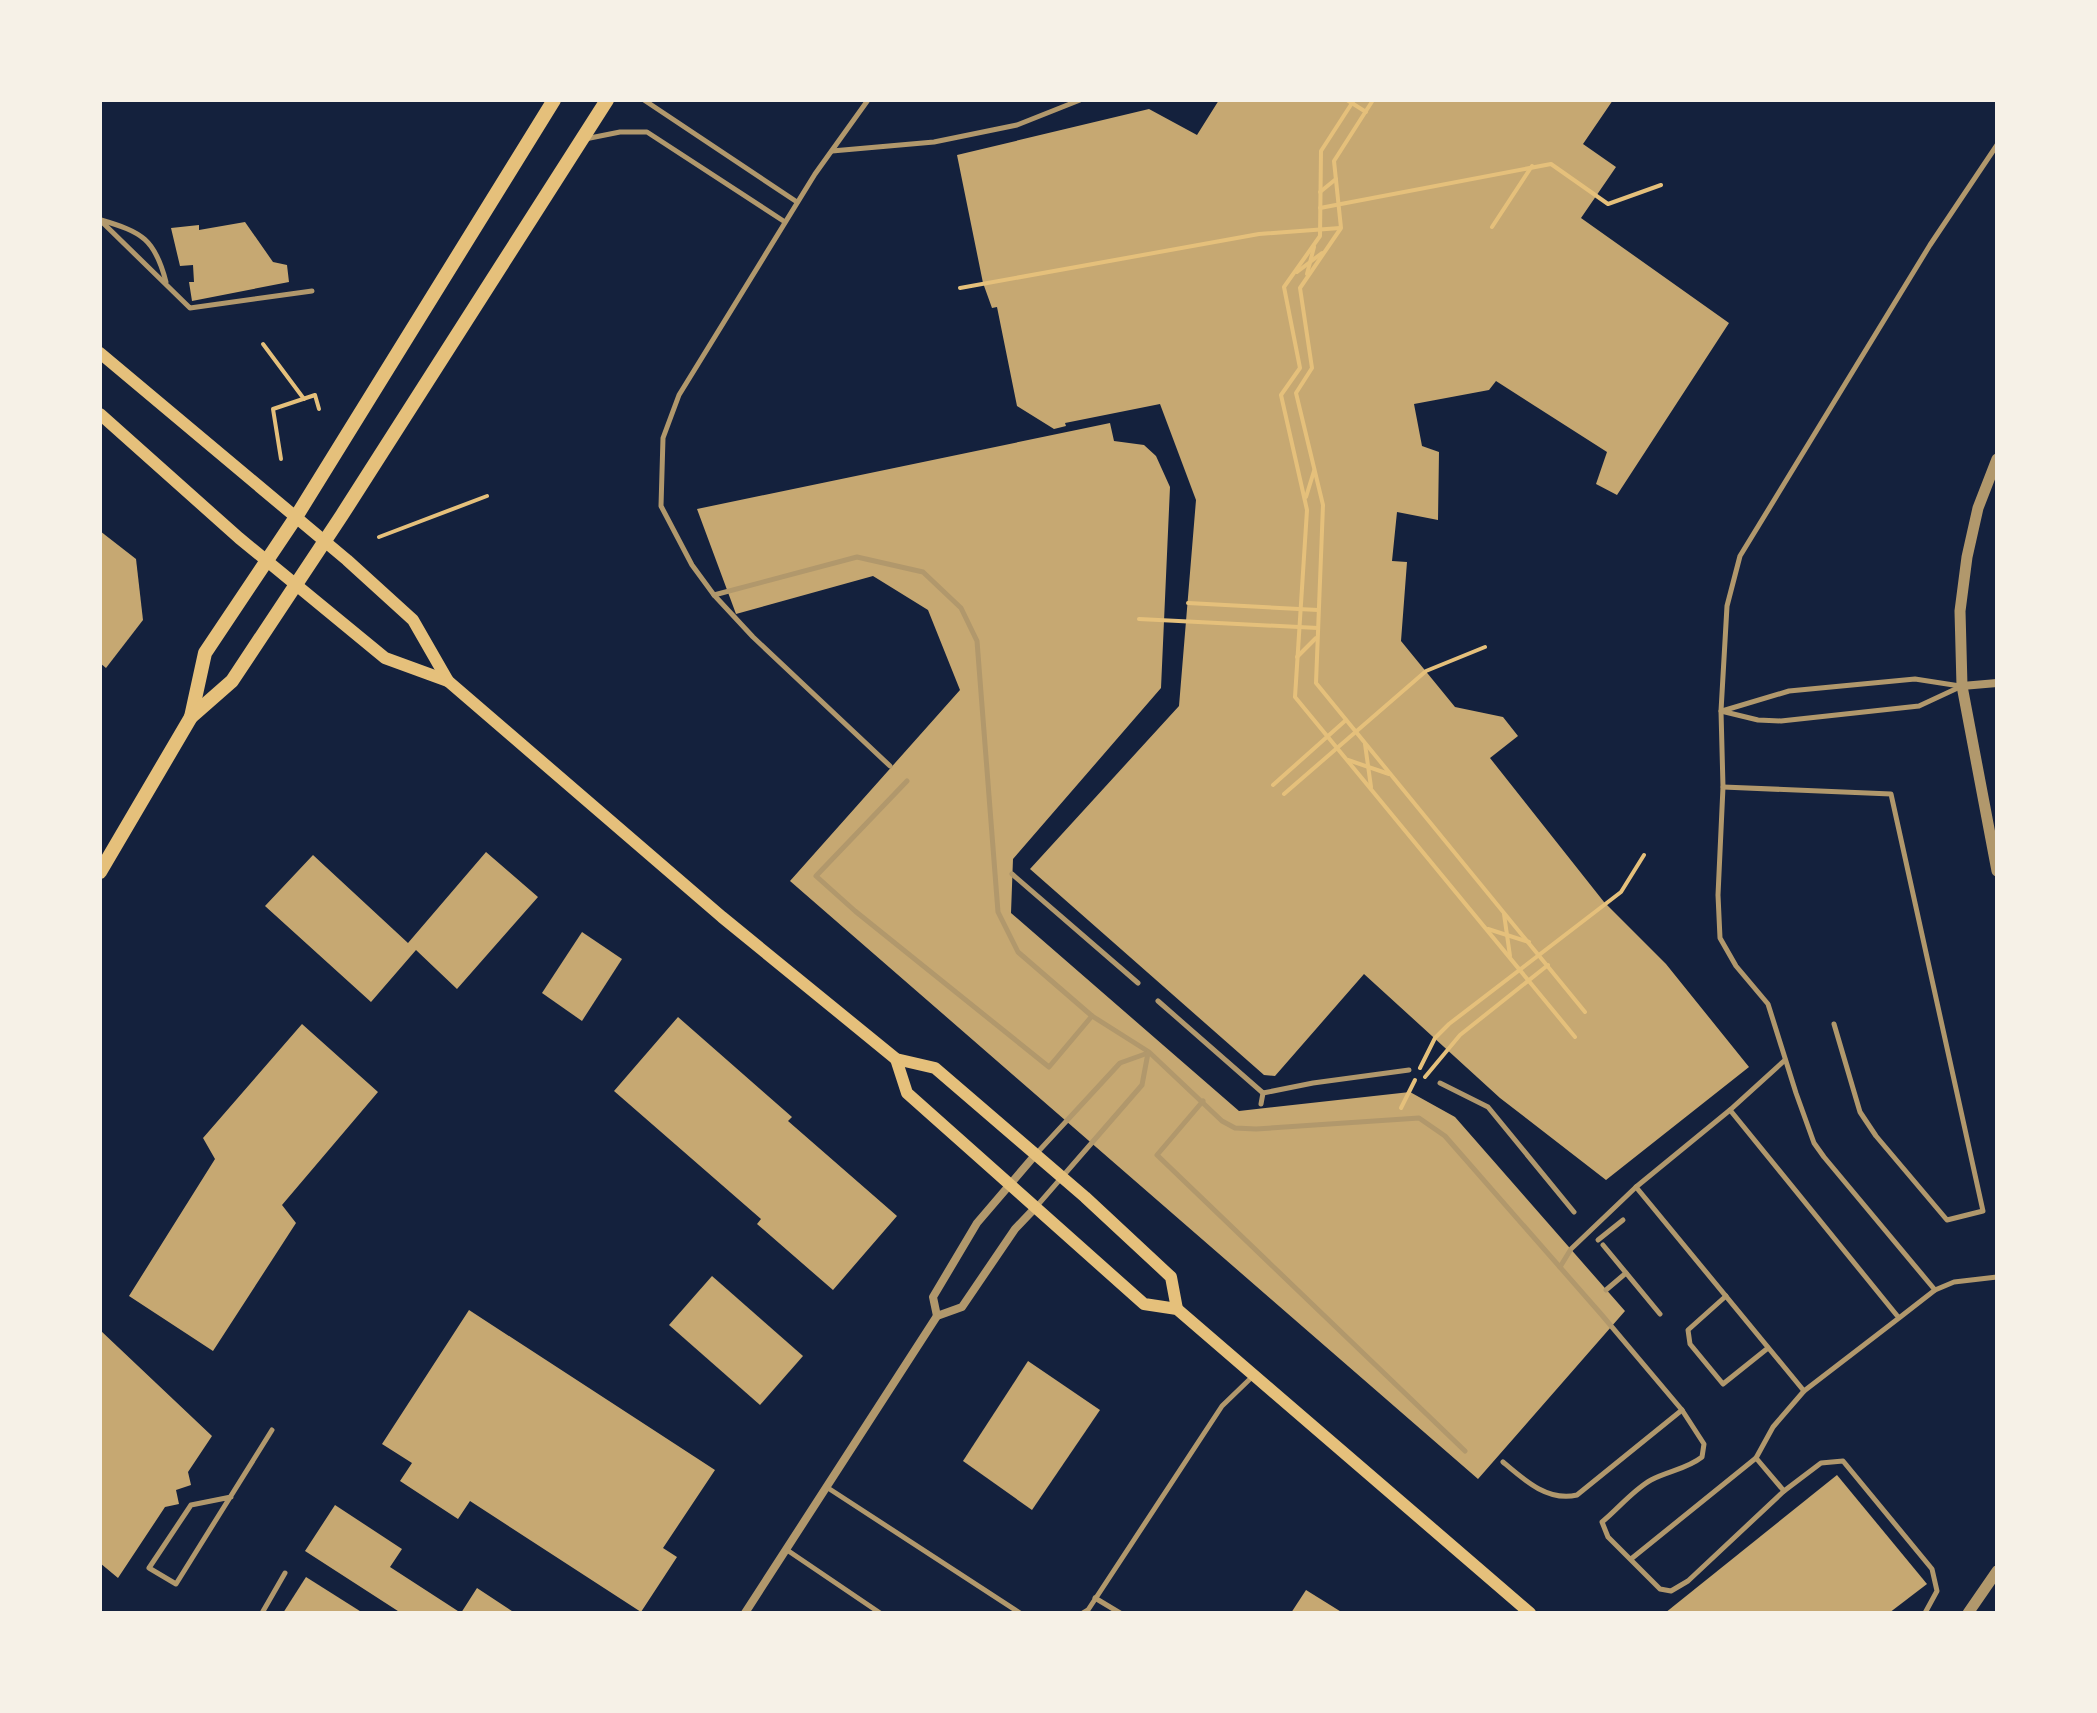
<svg xmlns="http://www.w3.org/2000/svg" width="2097" height="1713" font-family="'Space Grotesk',sans-serif">
  <style>
    .building { fill: #c6a872 }
    .lines { fill: none; stroke-linecap: round; stroke-linejoin: round }
    .path { stroke: #e5c07b; stroke-width: 4 }
    .service { stroke: #b1986c; stroke-width: 5 }
    .minor { stroke: #b1986c; stroke-width: 8 }
    .tertiary { stroke: #b1986c; stroke-width: 11 }
    .secondary { stroke: #e5c07b; stroke-width: 12 }
    .primary { stroke: #e5c07b; stroke-width: 14 }
  </style>
  <rect width="100%" height="100%" fill="#14213d"/>
  <g class="building">
    <polygon points="1219,100 1613,100 1583,144 1616,167 1581,218 1729,323 1617,495 1596,484 1607,452 1496,381 1489,390 1414,404 1422,446 1439,452 1438,520 1397,512 1392,561 1407,562 1401,641 1455,707 1503,717 1518,736 1490,758 1604,902 1666,964 1749,1067 1606,1180 1500,1098 1364,974 1275,1076 1264,1075 1030,869 1179,706 1196,500 1160,404 1065,423 1066,426 1054,429 1017,406 997,307 992,308 983,283 957,155 1149,109 1197,135"/>
    <polygon points="245,222 273,262 287,265 289,282 192,301 189,282 194,282 193,265 180,266 171,228 199,225 199,230"/>
    <polygon points="1110,423 1114,441 1144,445 1156,456 1170,487 1161,688 1013,859 1011,913 1239,1111 1410,1092 1455,1117 1625,1311 1478,1479 790,881 960,690 928,610 873,576 736,614 697,509"/>
    <polygon points="100,531 136,559 143,620 106,668 100,663"/>
    <polygon points="486,852 538,897 457,989 416,950 371,1002 265,906 313,855 408,943"/>
    <polygon points="582,932 622,959 582,1021 542,993"/>
    <polygon points="678,1017 792,1117 788,1121 897,1216 833,1290 757,1224 761,1219 614,1091"/>
    <polygon points="302,1024 378,1092 282,1205 296,1223 213,1351 129,1296 215,1159 203,1138"/>
    <polygon points="712,1276 803,1356 760,1405 669,1325"/>
    <polygon points="469,1310 715,1470 663,1548 677,1557 641,1612 470,1501 458,1519 400,1481 412,1463 382,1444"/>
    <polygon points="100,1330 212,1436 188,1472 191,1485 176,1490 179,1504 165,1507 118,1578 100,1563"/>
    <polygon points="1028,1361 1100,1410 1032,1510 963,1461"/>
    <polygon points="1837,1475 1927,1584 1889,1613 1665,1613"/>
    <polygon points="335,1505 402,1549 390,1567 461,1613 477,1588 515,1613 401,1613 305,1551"/>
    <polygon points="306,1577 363,1613 283,1613"/>
    <polygon points="1306,1590 1343,1613 1291,1613"/>
  </g>
  <g class="lines">
    <g class="path">
      <polyline points="1347,100 1366,112"/>
      <polyline points="1354,100 1321,151 1320,236 1284,287 1300,368 1281,395 1307,510 1295,697 1575,1037"/>
      <polyline points="1373,100 1334,161 1341,228 1300,288 1312,368 1296,393 1323,505 1316,683 1585,1012"/>
      <polyline points="1320,192 1336,179"/>
      <polyline points="1320,208 1551,164 1608,204 1661,185"/>
      <polyline points="1492,227 1532,166"/>
      <polyline points="1297,272 1322,253"/>
      <polyline points="1307,274 1314,247"/>
      <polyline points="960,288 1259,234 1340,228"/>
      <polyline points="263,344 304,399"/>
      <polyline points="281,459 273,409 315,395 319,409"/>
      <polyline points="1306,497 1314,471"/>
      <polyline points="379,537 487,496"/>
      <polyline points="1188,603 1318,610"/>
      <polyline points="1139,619 1318,628"/>
      <polyline points="1297,657 1316,638"/>
      <polyline points="1365,744 1371,787"/>
      <polyline points="1348,760 1389,774"/>
      <polyline points="1273,785 1346,720"/>
      <polyline points="1284,794 1426,671 1485,647"/>
      <polyline points="1504,914 1510,956"/>
      <polyline points="1488,929 1529,942"/>
      <polyline points="1420,1068 1435,1038 1449,1024 1621,892 1644,855"/>
      <polyline points="1425,1077 1460,1035 1548,965"/>
      <polyline points="1401,1108 1415,1080"/>
    </g>
    <g class="service">
      <polyline points="644,100 797,202"/>
      <polyline points="868,100 815,174 679,395 663,438 661,506 692,565 714,595 753,637 890,766"/>
      <polyline points="585,139 620,132 647,132 785,222"/>
      <polyline points="1997,145 1930,245 1740,556 1727,606 1721,711 1723,787 1718,895 1720,938 1736,966 1768,1004 1796,1093 1814,1143 1824,1157 1935,1290 1954,1282 1997,1277"/>
      <polyline points="832,151 934,142 1017,125 1080,100"/>
      <polyline points="100,220 190,308 312,291"/>
      <path d="M101 220C142 232 155 239 166 282"/>
      <path d="M714 595 857 557 923 572 961 608 977 641 998 912 1018 952 1092 1016 1149 1052 1222 1121 1235 1128 1256 1129 1419 1118 1445 1136 1601 1314 1682 1410 1704 1444 1702 1457C1687 1469 1668 1471 1651 1480 1633 1490 1618 1509 1602 1522L1608 1537 1660 1589 1671 1591 1688 1581 1784 1491"/>
      <polyline points="1721,711 1758,720 1781,721 1919,706 1962,686"/>
      <polyline points="1722,711 1789,691 1915,679 1960,686"/>
      <polyline points="907,781 816,876 855,911 1049,1067 1092,1016"/>
      <polyline points="1723,787 1891,794 1983,1211 1947,1220 1876,1136 1860,1112 1834,1024"/>
      <polyline points="1012,874 1138,983"/>
      <polyline points="1158,1001 1263,1093"/>
      <polyline points="1440,1083 1488,1107 1574,1212"/>
      <polyline points="1263,1093 1313,1083 1409,1070"/>
      <polyline points="1203,1101 1157,1155 1465,1451"/>
      <polyline points="1261,1104 1263,1093"/>
      <polyline points="1730,1110 1785,1060"/>
      <polyline points="1036,1154 1120,1063 1148,1053"/>
      <polyline points="1036,1207 1142,1085 1148,1053"/>
      <polyline points="1598,1240 1623,1220"/>
      <polyline points="1603,1245 1660,1314"/>
      <polyline points="1560,1267 1571,1249 1636,1187"/>
      <polyline points="1606,1290 1626,1273"/>
      <polyline points="1726,1296 1688,1330 1690,1344 1723,1384 1768,1348"/>
      <polyline points="1899,1318 1804,1391 1636,1187 1730,1110 1899,1318 1935,1290"/>
      <polyline points="1804,1391 1773,1427 1756,1458 1784,1491 1821,1463 1843,1461 1932,1569 1937,1591 1925,1613"/>
      <path d="M1503 1462C1524 1480 1548 1502 1577 1495L1682 1410"/>
      <polyline points="828,1488 1020,1613"/>
      <polyline points="231,1497 191,1505 149,1568 176,1584 272,1430"/>
      <polyline points="787,1550 880,1613"/>
      <polyline points="1631,1559 1756,1458"/>
      <polyline points="1095,1598 1120,1613"/>
      <polyline points="262,1613 285,1573"/>
      <polyline points="1083,1613 1088,1610 1222,1406 1252,1377"/>
    </g>
    <g class="minor">
      <polyline points="1962,686 1997,683"/>
      <polyline points="937,1316 933,1297 977,1223 1036,1154"/>
      <polyline points="745,1613 937,1316 962,1307 1015,1229 1036,1207"/>
    </g>
    <g class="tertiary">
      <polyline points="1997,459 1978,508 1967,557 1960,611 1962,686 1997,871"/>
      <polyline points="1968,1613 1997,1571"/>
    </g>
    <g class="secondary">
      <polyline points="100,353 347,560 413,620 448,681 722,917 896,1059 935,1068 1085,1197 1171,1277 1177,1309"/>
      <polyline points="100,414 239,538 385,658 448,681"/>
      <polyline points="896,1059 907,1093 1144,1304 1177,1309 1530,1613"/>
    </g>
    <g class="primary">
      <polyline points="191,717 205,653 296,517 554,100"/>
      <polyline points="100,872 191,717 232,681 342,515 607,100"/>
    </g>
  </g>
  <rect width="2097" height="1713" fill="none" stroke="#f6f1e7" stroke-width="204"/>
</svg>
